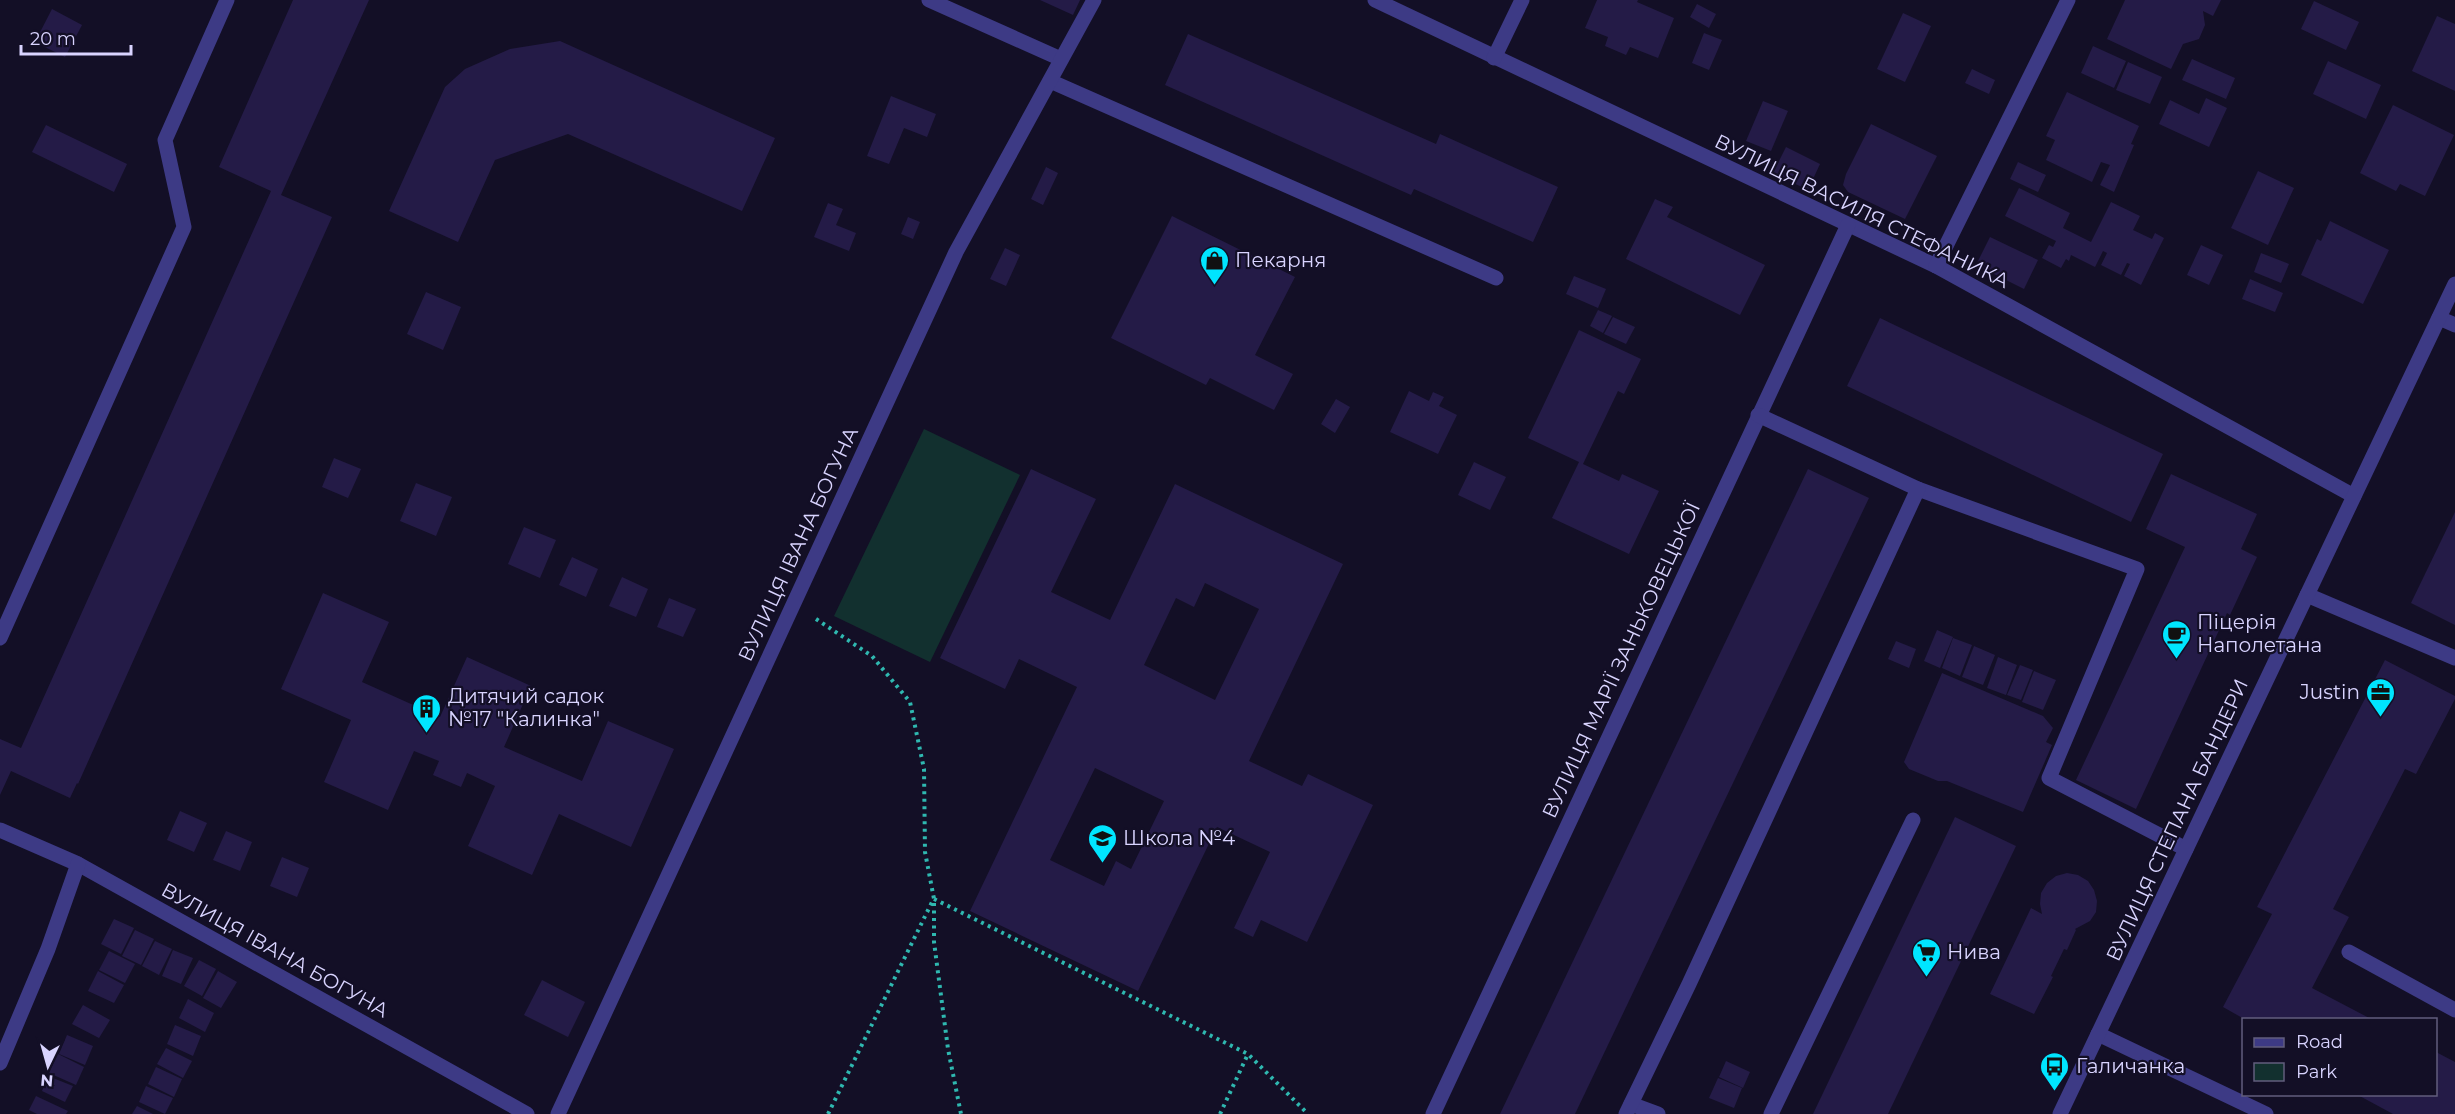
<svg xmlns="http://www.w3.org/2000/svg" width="2455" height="1114" font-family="Montserrat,sans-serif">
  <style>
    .green { fill: #12302f }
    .building { fill: #241b47; fill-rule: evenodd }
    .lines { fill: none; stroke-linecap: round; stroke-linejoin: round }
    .path { stroke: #2fb8b0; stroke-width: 4; stroke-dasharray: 3 4.5; stroke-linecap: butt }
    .minor { stroke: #3d3a85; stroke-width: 15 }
    .labels { text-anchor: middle; stroke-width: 4.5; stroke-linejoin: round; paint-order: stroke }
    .street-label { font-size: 20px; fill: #d9d4ff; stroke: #130f26 }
    .poi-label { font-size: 20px; fill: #d9d4ff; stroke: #130f26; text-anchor: start }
  </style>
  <rect width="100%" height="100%" fill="#130f26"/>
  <polygon class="green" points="924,429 1020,475 930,662 834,616"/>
  <g class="building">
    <polygon points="293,0 369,0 281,195 332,217 78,784 77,783 70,798 11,771 0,795 0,739 21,748 271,191 219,167"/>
    <polygon points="1040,0 1080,0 1073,15"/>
    <polygon points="1597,0 1638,0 1637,2 1674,18 1658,58 1630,47 1626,55 1605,46 1608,37 1585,28"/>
    <polygon points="2125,0 2221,0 2213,16 2203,11 2205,25 2199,39 2183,44 2171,69 2107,39"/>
    <polygon points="2314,1 2359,22 2346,50 2301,29"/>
    <polygon points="1697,4 1716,14 1709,28 1690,17"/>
    <polygon points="52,9 82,25 65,57 35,42"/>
    <polygon points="1903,13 1931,26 1905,82 1877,69"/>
    <polygon points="2437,16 2455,24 2455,91 2412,71"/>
    <polygon points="1704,33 1722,40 1709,70 1692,63"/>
    <polygon points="1188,34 1436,144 1440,134 1558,187 1533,242 1414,189 1411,195 1165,85"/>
    <polygon points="560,41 775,138 742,211 568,134 495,160 458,242 389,211 445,87 465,69 510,49"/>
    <polygon points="2093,46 2126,61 2114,88 2081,73"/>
    <polygon points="2192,59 2235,78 2226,99 2182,80"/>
    <polygon points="2328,61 2381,85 2366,119 2313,94"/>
    <polygon points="2128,62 2162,77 2150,104 2116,90"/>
    <polygon points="1972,69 1995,80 1989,94 1965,83"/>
    <polygon points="2067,92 2139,126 2131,144 2134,145 2114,192 2100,185 2110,165 2101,162 2092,182 2046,160 2055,140 2046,136"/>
    <polygon points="891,96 936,114 927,137 904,128 889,164 867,156"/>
    <polygon points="2206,98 2227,108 2209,147 2159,124 2170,100 2199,114"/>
    <polygon points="1763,101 1788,111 1771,151 1746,141"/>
    <polygon points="2393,105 2454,135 2425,196 2400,184 2396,191 2360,173"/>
    <polygon points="1871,124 1937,156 1905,219 1848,192 1843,185 1846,174"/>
    <polygon points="46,125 127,164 114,192 32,152"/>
    <polygon points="1786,147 1820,164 1808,190 1773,173"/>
    <polygon points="2018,162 2046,175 2038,192 2010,179"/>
    <polygon points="1046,167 1058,173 1043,205 1031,199"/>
    <polygon points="2258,171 2294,188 2268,245 2231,228"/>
    <polygon points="2019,188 2070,213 2063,228 2091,242 2111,202 2140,216 2133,230 2152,239 2155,233 2164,238 2141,285 2124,276 2130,264 2127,263 2121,275 2101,265 2107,253 2103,251 2095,267 2071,255 2069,261 2066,259 2061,268 2042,258 2049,245 2053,247 2056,241 2005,216"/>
    <polygon points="1655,199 1673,207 1667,217 1765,265 1740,315 1626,259"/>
    <polygon points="828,203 843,209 836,225 856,233 849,251 814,237"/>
    <polygon points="1172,216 1295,277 1255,355 1293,374 1274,410 1210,378 1206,385 1111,338"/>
    <polygon points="908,217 920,222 913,239 901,234"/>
    <polygon points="2330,221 2389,250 2363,304 2301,275 2317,239 2321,241"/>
    <polygon points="1990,237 2038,260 2024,289 1976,265"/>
    <polygon points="2201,245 2223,255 2209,285 2187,275"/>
    <polygon points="1005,248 1020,255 1006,286 990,279"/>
    <polygon points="2261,253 2289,264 2281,283 2254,272"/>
    <polygon points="1574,276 1606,289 1598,308 1566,294"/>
    <polygon points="2250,279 2283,293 2275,312 2242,299"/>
    <polygon points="426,292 461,307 443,350 407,334"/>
    <polygon points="1598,310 1612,316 1603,333 1590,326"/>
    <polygon points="1613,317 1635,327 1626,344 1604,334"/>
    <polygon points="1880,318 2163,454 2131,522 1847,386"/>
    <polygon points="1579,330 1641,359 1624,394 1618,391 1583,464 1619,481 1622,474 1659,491 1629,554 1552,518 1579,462 1528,438"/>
    <polygon points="1409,391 1429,401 1433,392 1444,397 1439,406 1457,415 1438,454 1390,432"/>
    <polygon points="1336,399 1350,407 1335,433 1321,424"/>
    <polygon points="334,458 361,469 348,498 322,487"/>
    <polygon points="1474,462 1506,477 1490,510 1458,495"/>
    <path d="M1031 469 1096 499 1051 592 1110 620 1175 484 1343 564 1249 761 1302 786 1308 774 1373 805 1307 942 1261 920 1253 937 1234 928 1270 852 1217 827 1138 991 970 911 1077 687 1019 659 1005 689 940 658ZM1205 583 1259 609 1215 700 1144 665 1176 598 1194 607ZM1095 768 1164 801 1131 869 1116 861 1104 886 1050 860Z"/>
    <polygon points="1808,469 1869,498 1575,1114 1500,1114"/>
    <polygon points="2171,474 2257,514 2241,549 2257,557 2230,615 2227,613 2136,809 2076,780 2185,547 2146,529"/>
    <polygon points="416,483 452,497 436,536 400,521"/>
    <polygon points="2455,512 2455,625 2411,603"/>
    <polygon points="524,527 556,540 540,578 508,564"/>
    <polygon points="572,557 598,569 586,597 559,585"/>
    <polygon points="622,577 648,589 636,617 609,606"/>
    <polygon points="323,593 389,622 362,682 440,717 467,657 531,686 504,747 582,781 608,721 674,749 631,847 559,814 532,875 468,846 495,786 467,773 461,787 433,775 439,761 414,751 388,810 324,782 351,720 281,689"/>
    <polygon points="669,598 696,609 683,637 657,627"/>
    <polygon points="1937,630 1953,637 1940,668 1924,661"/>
    <polygon points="1953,638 1972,645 1960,676 1942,668"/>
    <polygon points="1896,641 1916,649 1909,668 1888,659"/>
    <polygon points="1974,646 1995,655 1983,685 1962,677"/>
    <polygon points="1998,657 2017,665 2006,695 1987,688"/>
    <polygon points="2385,660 2455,696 2455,699 2416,774 2405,769 2333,909 2349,917 2312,988 2373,1020 2246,1020 2223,1007 2272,914 2257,907"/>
    <polygon points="2020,665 2033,670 2021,700 2007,695"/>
    <polygon points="2034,671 2056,680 2043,710 2022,702"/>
    <polygon points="1942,673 2043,716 2053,728 2046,742 2052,745 2023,812 1947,781 1938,781 1909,769 1904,762"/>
    <polygon points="180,811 207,823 194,852 167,840"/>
    <polygon points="1955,817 2016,846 1888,1114 1813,1114"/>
    <polygon points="226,831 252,842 240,871 213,860"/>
    <polygon points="282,857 309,868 297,897 270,886"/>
    <polygon points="2067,873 2078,875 2088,881 2094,890 2097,901 2096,912 2090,921 2075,929 2076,930 2067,950 2064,949 2051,976 2053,977 2034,1014 1990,994 2031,908 2042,914 2040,904 2041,893 2047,883 2056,876"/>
    <polygon points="114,919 134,928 121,954 101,944"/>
    <polygon points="135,930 154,939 141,965 122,956"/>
    <polygon points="155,941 172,949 159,975 142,966"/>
    <polygon points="173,950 193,958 181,984 162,976"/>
    <polygon points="109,951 135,964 125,983 99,970"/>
    <polygon points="199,960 216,969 202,996 184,986"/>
    <polygon points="98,971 124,985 114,1003 88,991"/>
    <polygon points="218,971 237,982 221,1008 203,998"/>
    <polygon points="542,980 585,1002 568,1037 524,1015"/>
    <polygon points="188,999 214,1013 205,1032 179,1018"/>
    <polygon points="83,1005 110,1020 99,1038 72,1024"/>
    <polygon points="175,1025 201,1036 193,1056 167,1044"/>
    <polygon points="67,1035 93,1046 85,1065 59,1054"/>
    <polygon points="166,1048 192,1061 183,1078 157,1064"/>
    <polygon points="2436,1052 2455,1062 2455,1114 2393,1114 2356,1094 2436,1094"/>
    <polygon points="58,1054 84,1067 76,1085 49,1073"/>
    <polygon points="1726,1061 1750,1072 1743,1088 1719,1077"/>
    <polygon points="156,1067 182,1079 174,1097 148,1084"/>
    <polygon points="48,1076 73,1086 65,1102 42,1091"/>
    <polygon points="1718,1078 1742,1088 1734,1108 1709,1098"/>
    <polygon points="146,1086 173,1098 165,1114 139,1102"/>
    <polygon points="36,1096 68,1111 66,1114 37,1114 29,1110"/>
    <polygon points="137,1106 153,1114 132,1114"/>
  </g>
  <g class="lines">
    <g class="path">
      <polyline points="816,619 872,656 910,702 924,769 925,852 934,899 934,942 948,1049 961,1114"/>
      <polyline points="934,899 1248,1054 1308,1114"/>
      <polyline points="828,1114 933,900"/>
      <polyline points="1220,1114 1248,1054"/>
    </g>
    <g class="minor">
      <polyline points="929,0 1061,59"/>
      <polyline points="1375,0 1936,266 2354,496"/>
      <polyline points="1494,58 1522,0"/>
      <polyline points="1050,81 1496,278"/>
      <polyline points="1936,266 2068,0"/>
      <polyline points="2439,318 2455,325"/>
      <polyline points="1918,489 2137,569 2049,778 2186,849"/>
      <polyline points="2307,595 2455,658"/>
      <polyline points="0,638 184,227 165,140 227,0"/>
      <polyline points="0,830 78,864 527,1114"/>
      <polyline points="2349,952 2455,1010"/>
      <polyline points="2098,1034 2266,1114"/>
      <polyline points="0,1063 48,949 78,864"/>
      <polyline points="1631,1104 1658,1114"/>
      <polyline points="558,1114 956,252 1094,0"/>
      <polyline points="1433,1114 1848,225"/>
      <polyline points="1626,1114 1689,984 1918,489 1758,415"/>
      <polyline points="1771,1114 1913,820"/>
      <polyline points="2060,1114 2455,284"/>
    </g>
  </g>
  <defs>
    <symbol id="shop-pin" viewBox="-11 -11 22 30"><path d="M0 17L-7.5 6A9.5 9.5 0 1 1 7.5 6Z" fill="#00e5ff" stroke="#130f26"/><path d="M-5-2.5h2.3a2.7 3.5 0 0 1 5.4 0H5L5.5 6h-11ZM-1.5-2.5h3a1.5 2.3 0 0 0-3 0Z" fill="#111"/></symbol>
    <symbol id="cafe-pin" viewBox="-11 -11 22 30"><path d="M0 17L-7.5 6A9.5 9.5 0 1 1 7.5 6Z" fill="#00e5ff" stroke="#130f26"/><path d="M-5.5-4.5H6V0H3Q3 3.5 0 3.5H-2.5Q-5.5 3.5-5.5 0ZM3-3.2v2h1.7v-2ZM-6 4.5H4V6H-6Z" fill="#111"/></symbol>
    <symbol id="office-pin" viewBox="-11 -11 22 30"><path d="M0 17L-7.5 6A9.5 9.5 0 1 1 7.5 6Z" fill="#00e5ff" stroke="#130f26"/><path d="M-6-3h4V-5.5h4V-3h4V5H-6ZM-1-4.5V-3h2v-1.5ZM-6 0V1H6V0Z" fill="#111"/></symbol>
    <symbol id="building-pin" viewBox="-11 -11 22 30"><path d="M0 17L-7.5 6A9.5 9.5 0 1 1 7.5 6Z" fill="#00e5ff" stroke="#130f26"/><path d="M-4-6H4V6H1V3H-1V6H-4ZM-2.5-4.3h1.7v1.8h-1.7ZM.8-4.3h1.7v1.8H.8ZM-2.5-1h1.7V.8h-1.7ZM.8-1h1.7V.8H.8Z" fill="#111"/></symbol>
    <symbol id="school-pin" viewBox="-11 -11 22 30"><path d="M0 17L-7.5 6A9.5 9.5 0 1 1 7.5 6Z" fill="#00e5ff" stroke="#130f26"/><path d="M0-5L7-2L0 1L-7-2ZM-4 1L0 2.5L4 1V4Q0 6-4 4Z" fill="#111"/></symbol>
    <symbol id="supermarket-pin" viewBox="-11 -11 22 30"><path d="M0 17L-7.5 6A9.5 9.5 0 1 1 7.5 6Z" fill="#00e5ff" stroke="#130f26"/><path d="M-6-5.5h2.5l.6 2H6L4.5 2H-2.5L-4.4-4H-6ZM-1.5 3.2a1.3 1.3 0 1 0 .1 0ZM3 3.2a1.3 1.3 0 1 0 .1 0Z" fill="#111"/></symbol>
    <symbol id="bus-pin" viewBox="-11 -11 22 30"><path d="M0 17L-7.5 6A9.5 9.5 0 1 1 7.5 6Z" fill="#00e5ff" stroke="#130f26"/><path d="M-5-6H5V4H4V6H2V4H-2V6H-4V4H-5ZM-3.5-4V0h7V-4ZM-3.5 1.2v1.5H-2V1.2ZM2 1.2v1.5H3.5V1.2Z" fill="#111"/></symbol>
  </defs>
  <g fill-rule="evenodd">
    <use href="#shop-pin" x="1198" y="244" width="33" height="45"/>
    <use href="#cafe-pin" x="2160" y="618" width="33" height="45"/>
    <use href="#office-pin" x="2364" y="676" width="33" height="45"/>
    <use href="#building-pin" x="410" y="692" width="33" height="45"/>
    <use href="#school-pin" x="1086" y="822" width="33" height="45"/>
    <use href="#supermarket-pin" x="1910" y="936" width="33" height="45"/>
    <use href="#bus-pin" x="2038" y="1050" width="33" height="45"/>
  </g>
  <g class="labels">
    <g class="street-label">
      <text transform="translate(1862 211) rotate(26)" y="7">ВУЛИЦЯ ВАСИЛЯ СТЕФАНИКА</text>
      <text transform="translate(798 544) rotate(-65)" y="7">ВУЛИЦЯ ІВАНА БОГУНА</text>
      <text transform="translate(1621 660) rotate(-65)" y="7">ВУЛИЦЯ МАРІЇ ЗАНЬКОВЕЦЬКОЇ</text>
      <text transform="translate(2177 820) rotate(-65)" y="7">ВУЛИЦЯ СТЕПАНА БАНДЕРИ</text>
      <text transform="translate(275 950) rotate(29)" y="7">ВУЛИЦЯ ІВАНА БОГУНА</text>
    </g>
    <g class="poi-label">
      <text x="1235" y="267">Пекарня</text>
      <text x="2197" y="629">Піцерія<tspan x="2197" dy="23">Наполетана</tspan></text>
      <text x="2360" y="699" text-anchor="end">Justin</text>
      <text x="448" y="703">Дитячий садок<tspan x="448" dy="23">№17 "Калинка"</tspan></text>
      <text x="1123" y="845">Школа №4</text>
      <text x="1947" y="959">Нива</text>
      <text x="2076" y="1073">Галичанка</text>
    </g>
  </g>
  <rect x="2242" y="1018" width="195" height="78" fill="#130f26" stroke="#625e7d" stroke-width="1.5"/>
  <rect x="2254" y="1038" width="30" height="9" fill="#3d3a85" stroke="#625e7d" stroke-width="1.5"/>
  <text x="2296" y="1048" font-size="18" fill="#d9d4ff">Road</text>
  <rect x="2254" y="1063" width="30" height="18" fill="#12302f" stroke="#625e7d" stroke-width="1.5"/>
  <text x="2296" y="1078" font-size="18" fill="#d9d4ff">Park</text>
  <g transform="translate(48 1066) rotate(185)" stroke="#130f26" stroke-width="4.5" paint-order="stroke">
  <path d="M0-4.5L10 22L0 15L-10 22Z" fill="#d9d4ff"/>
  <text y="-9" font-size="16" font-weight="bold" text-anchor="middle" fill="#d9d4ff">N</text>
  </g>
  <path d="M21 45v9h110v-9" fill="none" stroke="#d9d4ff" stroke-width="3"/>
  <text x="30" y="45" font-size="18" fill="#d9d4ff" stroke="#130f26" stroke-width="4.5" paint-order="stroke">20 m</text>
</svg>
